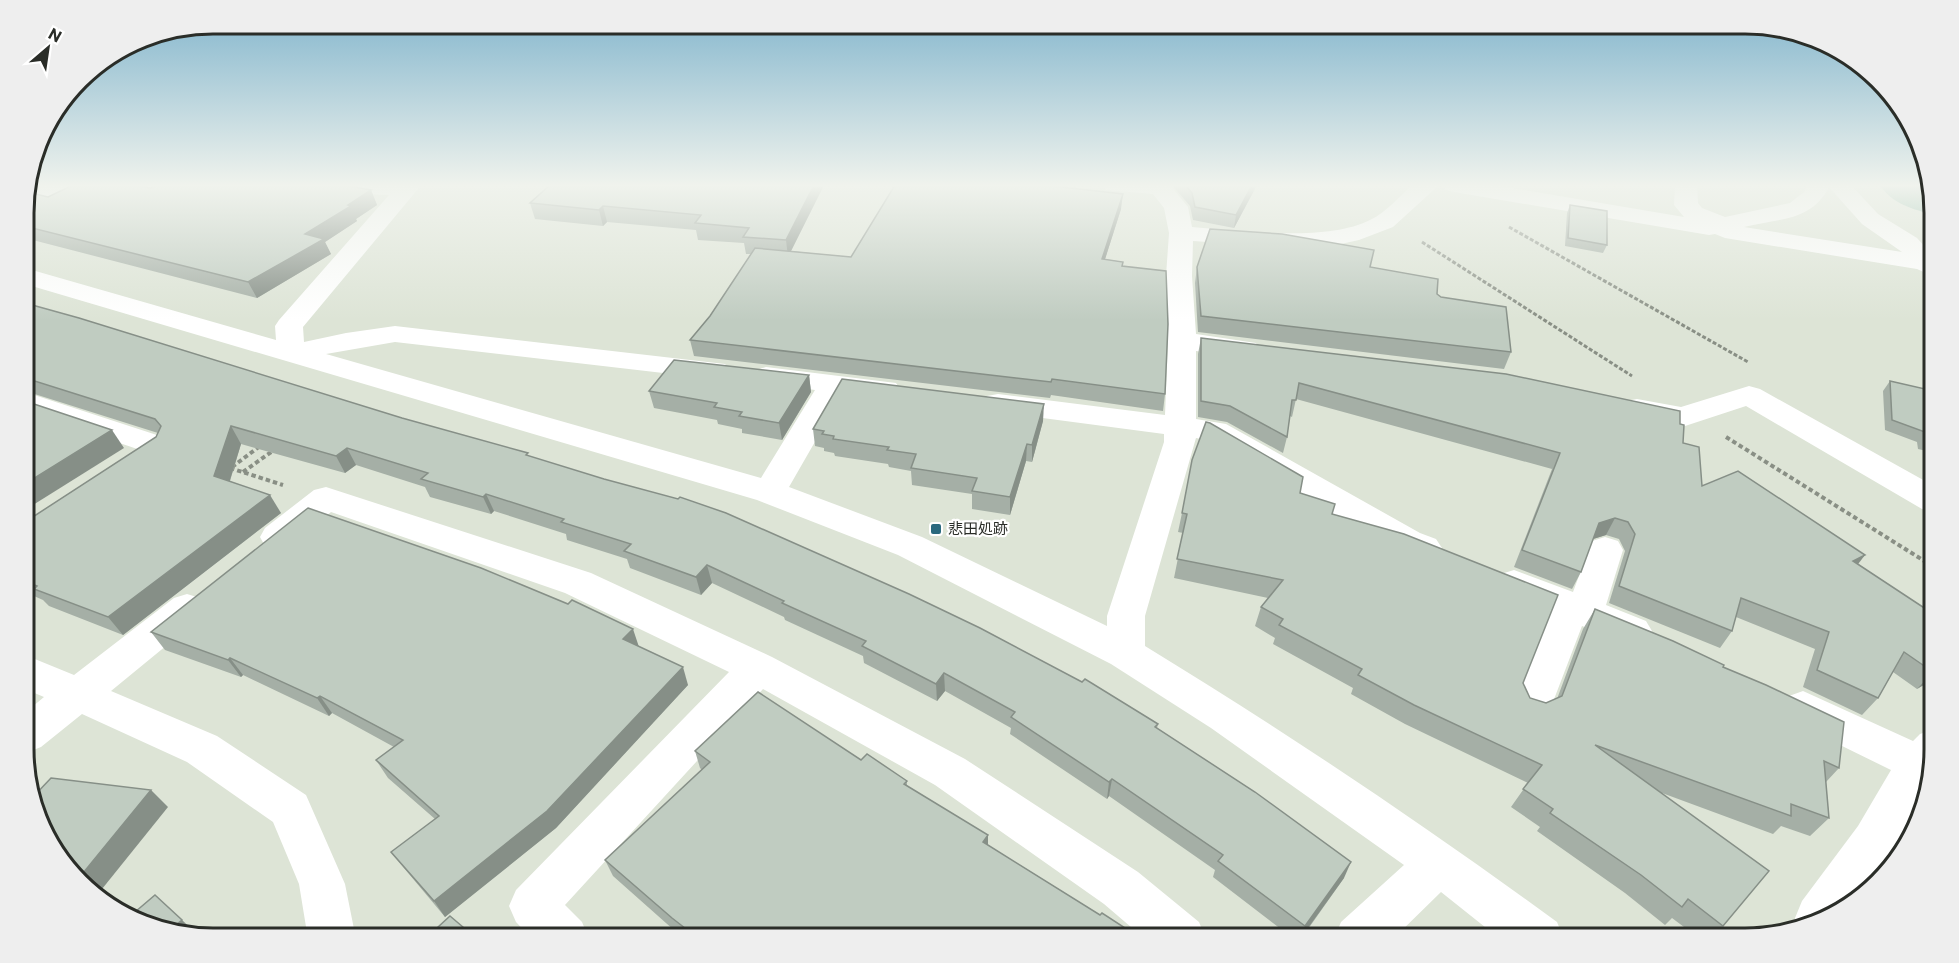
<svg xmlns="http://www.w3.org/2000/svg" width="1959" height="963" font-family="Commissioner,'Noto Sans JP',sans-serif">
  <style>
    .lines { fill: none; stroke-linecap: round; stroke-linejoin: round }
    .river { fill: #85b5a1; fill-rule: evenodd }
    .path-far1 { stroke: #898f85; stroke-width: 3; stroke-dasharray: 4 2; stroke-linecap: butt }
    .path { stroke: #898f85; stroke-width: 4; stroke-dasharray: 4.5 3; stroke-linecap: butt }
    .minor { fill: #fff; fill-rule: evenodd }
    .wall { fill: #a5afa6 }
    .shaded-wall { fill: #868f87 }
    .building { fill: #c0ccc1; stroke: #868f87; stroke-width: 1.5 }
    .poi-dot { fill: #2a697e; stroke: #fff; stroke-width: 2 }
    .labels { text-anchor: middle; stroke-width: 4.5; stroke-linejoin: round; paint-order: stroke }
    .poi-label { font-size: 15px; fill: #2a2d28; stroke: #fff; text-anchor: start }
    .rim { fill: none; stroke: #2a2d28; stroke-width: 3 }
  </style>
  <rect width="100%" height="100%" fill="#dde4d6"/>
  <g class="lines">
    <path class="river" d="M1880 185H1932L1933 214C1913 210 1891 203 1880 185Z"/>
    <g class="path-far1">
      <polyline points="1509,227 1748,362"/>
      <polyline points="1422,242 1632,376"/>
    </g>
    <g class="path">
      <polyline points="1726,437 1934,567"/>
      <polyline points="232,467 260,446"/>
      <polyline points="230,468 283,485"/>
      <polyline points="243,472 274,450"/>
    </g>
    <g class="minor">
      <polygon points="75,185 165,185 162,190 154,192 50,201 25,200 28,186"/>
      <path d="M297 185H416L418 189 303 327 304 342 346 333 395 326 725 364 730 370 725 376 715 379 395 342 326 354 761 478 815 390 756 382 751 376 756 370 766 367 896 383 900 389 896 395 885 398 843 393 789 487 922 537 1107 626V616L1164 442V434L998 412 987 410 983 403 987 396 998 394 1165 415 1168 341 1166 276 1169 233 1164 208 1153 194 1106 190 1103 185H1170L1188 207 1192 227C1240 231 1327 242 1370 220 1387 212 1399 196 1413 185H1439L1393 227 1359 240 1336 245 1282 247 1193 241 1192 276 1196 334 1256 343 1260 349 1256 355 1246 358 1196 351V419L1226 424 1420 533 1436 539 1442 548 1436 557 1424 561 1396 551 1207 440 1196 438 1145 616V646C1286 732 1423 824 1557 922L1564 939H1500L1441 892 1393 939H1334L1341 922 1404 865 1211 728 1111 664 898 555 757 500 25 284V268L276 340 275 326 279 320 389 195 308 192 300 190Z"/>
      <path d="M1443 185H1494L1684 217 1674 205 1675 185H1697L1698 203 1702 208 1725 217 1790 203 1804 192 1808 185H1851L1878 214 1917 238 1934 257V272L1928 274 1917 269 1725 238 1715 234 1709 235 1454 192 1446 190ZM1829 187 1862 224 1902 252 1744 227C1779 218 1811 222 1829 187Z"/>
      <polygon points="1749,386 1760,389 1934,486 1934,512 1922,509 1746,406 1682,427 1626,415 1622,408 1626,401 1637,399 1681,407"/>
      <polygon points="25,392 166,438 171,445 166,452 155,455 25,411"/>
      <path d="M326 487 591 573 772 657 965 759 1138 872 1199 922 1206 939H1145L1104 904 935 785 763 689 565 905 582 922 589 939H532L516 922 509 906 516 890 729 672 565 593 331 512C311 528 292 554 265 546L260 537 265 528 314 490Z"/>
      <polygon points="1605,537 1618,541 1623,550 1606,605 1646,621 1652,631 1646,641 1633,646 1582,626 1548,715 1534,720 1520,715 1514,703 1550,613 1501,594 1496,584 1501,574 1514,570 1573,592 1592,541"/>
      <polygon points="187,594 200,598 206,608 200,618 111,691 217,736 306,795 345,884 356,939 308,939 299,884 273,822 187,762 82,714 41,747 26,753 26,712 44,697 25,689 25,655 74,675 174,598"/>
      <path d="M1803 691 1913 741 1920 734 1935 729C1935 749 1932 768 1926 788 1920 809 1868 897 1850 907 1835 916 1814 919 1798 925L1795 918 1802 901 1858 826 1891 770 1789 720 1783 708 1789 696Z"/>
    </g>
  </g>
  <g class="wall">
    <polygon points="550,185 824,185 791,251 851,257 1055,185 1054,186 1121,209 1105,259 1123,262 1123,266 1165,394 1163,411 1051,395 1050,398 694,356 690,340 710,316 751,254 746,254 744,243 698,240 696,230 607,222 603,226 535,219 530,203"/>
    <polygon points="1172,185 1257,185 1234,228 1193,220 1190,206"/>
    <polygon points="151,188 371,190 377,205 356,219 357,221 325,242 331,254 257,298 25,238 24,201 48,197"/>
    <polygon points="1570,205 1607,245 1603,253 1565,246 1567,213"/>
    <polygon points="1197,267 1370,267 1437,294 1511,352 1504,369 1198,332 1195,283"/>
    <polygon points="25,303 402,418 529,456 1158,724 1157,728 1344,878 1301,939 1294,939 1213,877 1215,870 1109,796 1107,799 1010,734 1011,728 945,691 937,701 864,663 863,656 785,620 784,617 712,583 701,595 630,568 627,559 567,540 566,534 494,511 491,514 430,497 425,487 356,465 345,473 241,444 230,481 281,513 123,635 49,606 43,600 25,592 25,522 156,437 158,433 25,391"/>
    <polygon points="1201,338 1680,424 1683,443 1702,486 1858,564 1935,615 1935,678 1917,689 1893,672 1878,698 1862,715 1803,687 1815,649 1736,617 1732,631 1720,648 1609,603 1625,551 1619,539 1606,535 1593,539 1581,572 1572,589 1514,567 1552,469 1296,399 1292,417 1290,416 1287,437 1283,453 1227,422 1198,417 1198,354"/>
    <polygon points="809,375 811,392 782,440 742,433 742,429 718,424 717,420 654,408 649,391"/>
    <polygon points="1890,381 1934,391 1934,457 1932,456 1931,452 1918,449 1917,442 1885,430 1883,391"/>
    <polygon points="1043,421 1032,462 1026,461 1010,515 972,509 972,494 912,485 911,471 889,467 888,464 835,456 834,453 824,451 824,448 815,446 813,429"/>
    <polygon points="1300,493 1332,514 1523,683 1530,698 1546,703 1557,699 1583,629 1595,609 1723,667 1839,768 1826,782 1829,818 1810,836 1781,826 1773,834 1662,793 1723,926 1710,939 1700,939 1672,918 1665,925 1625,893 1537,831 1540,827 1511,807 1528,783 1405,724 1351,694 1353,688 1273,644 1275,638 1255,626 1261,607 1268,598 1174,578 1183,533 1178,532 1182,513"/>
    <polygon points="151,632 639,646 688,685 556,828 445,917 404,868 391,852 435,819 388,778 376,760 394,747 332,713 329,716 243,675 241,677 165,650"/>
    <polygon points="695,751 861,760 907,781 907,786 988,845 1100,915 1142,939 684,939 613,876 605,860 702,770 700,768"/>
  </g>
  <g class="shaded-wall">
    <polygon points="814,185 824,185 788,257 786,240"/>
    <polygon points="1252,185 1257,185 1234,228 1236,215"/>
    <polygon points="371,190 377,205 356,219 357,221 325,242 331,254 257,298 248,282 305,234"/>
    <polygon points="1123,194 1121,209 1100,275 1102,259"/>
    <polygon points="603,206 607,222 603,226 599,210"/>
    <polygon points="809,375 811,392 782,440 779,423"/>
    <polygon points="1044,404 1043,421 1032,462 1032,445"/>
    <polygon points="231,426 241,444 226,493 214,476"/>
    <polygon points="112,430 124,448 25,510 25,484"/>
    <polygon points="1027,444 1026,461 1010,515 1010,497"/>
    <polygon points="347,448 356,465 345,473 336,456"/>
    <polygon points="486,494 494,511 491,514 483,497"/>
    <polygon points="270,495 281,513 123,635 108,617"/>
    <polygon points="1615,518 1606,535 1590,540 1599,523"/>
    <polygon points="1865,555 1852,572 1853,561"/>
    <polygon points="707,565 712,583 701,595 696,577"/>
    <polygon points="633,629 639,647 623,639"/>
    <polygon points="230,658 243,675 241,677 228,660"/>
    <polygon points="683,667 688,685 556,828 445,917 434,901"/>
    <polygon points="1935,671 1935,678 1917,689 1933,672"/>
    <polygon points="944,673 945,691 937,701 936,684"/>
    <polygon points="320,696 332,713 329,716 317,698"/>
    <polygon points="1112,779 1109,796 1107,799 1109,782"/>
    <polygon points="151,790 168,807 98,894 79,878"/>
    <polygon points="988,835 988,852 983,842"/>
    <polygon points="1351,862 1344,878 1300,939 1305,926"/>
    <polygon points="182,920 199,936 171,929"/>
  </g>
  <g class="building">
    <polygon points="73,185 132,185 151,188 157,185 344,185 371,190 348,205 351,206 305,234 324,239 248,282 24,226 24,201 27,192 48,197"/>
    <polygon points="550,185 814,185 786,240 743,237 749,228 695,223 701,215 603,206 599,210 530,203"/>
    <polygon points="895,185 1044,185 1123,194 1102,259 1123,262 1122,266 1166,271 1168,324 1165,394 1052,379 1051,382 690,340 710,316 755,248 851,257"/>
    <polygon points="1185,185 1252,185 1236,215 1195,207 1192,193"/>
    <polygon points="1570,205 1607,211 1607,245 1568,238"/>
    <polygon points="1210,229 1282,234 1374,250 1370,267 1438,279 1437,294 1441,297 1506,307 1511,352 1201,316 1197,267"/>
    <polygon points="25,303 79,318 402,418 528,453 526,455 604,479 678,499 680,497 726,513 909,594 980,628 1082,682 1085,679 1158,724 1155,727 1255,792 1351,862 1305,926 1218,861 1223,855 1112,779 1109,782 1011,717 1015,712 944,673 936,684 862,646 866,641 782,603 784,601 707,565 696,577 624,551 631,544 561,522 564,519 486,494 483,497 421,479 428,473 347,448 336,456 231,426 214,476 270,495 108,617 34,589 37,586 25,581 25,522 156,437 161,426 155,419 25,378"/>
    <polygon points="1201,338 1506,374 1680,411 1680,424 1684,425 1683,443 1699,447 1702,486 1738,471 1865,555 1853,561 1935,615 1935,671 1933,672 1904,652 1878,698 1817,670 1829,632 1741,598 1732,631 1619,586 1635,534 1628,522 1615,518 1599,523 1581,572 1522,550 1560,453 1299,383 1296,400 1292,400 1287,437 1230,406 1201,401"/>
    <polygon points="674,360 809,375 779,423 739,416 742,412 714,407 717,403 649,391"/>
    <polygon points="842,379 1044,404 1032,445 1027,444 1010,497 972,491 977,478 911,468 916,454 887,450 889,447 833,439 834,436 822,434 824,431 813,429"/>
    <polygon points="1890,381 1934,391 1934,441 1925,439 1925,432 1892,420"/>
    <polygon points="25,401 112,430 25,484"/>
    <polygon points="1206,422 1210,423 1303,477 1300,493 1335,504 1332,514 1404,534 1558,595 1523,683 1530,698 1546,703 1562,696 1595,609 1673,641 1724,665 1723,667 1766,685 1844,722 1839,768 1824,761 1829,818 1791,804 1791,816 1595,745 1769,871 1723,926 1688,899 1682,907 1641,875 1550,813 1553,809 1523,789 1542,765 1414,705 1358,675 1362,669 1279,625 1283,619 1261,607 1283,580 1177,559 1187,514 1182,513 1192,460"/>
    <polygon points="308,508 481,568 568,604 572,600 633,629 623,639 683,667 547,811 434,901 391,852 439,816 376,760 403,740 320,696 317,698 230,658 228,660 151,632"/>
    <polygon points="758,692 861,760 867,754 907,781 904,784 988,835 983,842 1100,915 1102,913 1142,939 699,939 672,918 605,860 710,762 695,751"/>
    <polygon points="51,778 151,790 79,878 63,865 34,796"/>
    <polygon points="155,895 182,920 171,929 130,920 128,918"/>
    <polygon points="450,916 477,939 425,939"/>
  </g>
  <linearGradient id="sky" x2="0" y2="1"><stop stop-color="#80b4cc"/><stop offset="0.58" stop-color="#f0f3ed"/><stop offset="1" stop-color="#f0f3ed" stop-opacity="0"/></linearGradient>
  <rect width="1959" height="320" fill="url(#sky)"/>
  <rect class="poi-dot" x="930" y="523" width="12" height="12" rx="3"/>
  <g class="labels">
    <g class="poi-label">
      <text x="948" y="534">悲田処跡</text>
    </g>
  </g>
  <path d="M0 0H1959V963H0ZM213 34H1745A179 179 0 0 1 1924 213V749A179 179 0 0 1 1745 928H213A179 179 0 0 1 34 749V213A179 179 0 0 1 213 34Z" fill="#eee" fill-rule="evenodd"/>
  <path class="rim" d="M213 34H1745A179 179 0 0 1 1924 213V749A179 179 0 0 1 1745 928H213A179 179 0 0 1 34 749V213A179 179 0 0 1 213 34Z"/>
  <g transform="translate(48 48) rotate(29)" stroke="#ffffff" stroke-width="4.5" paint-order="stroke">
  <path d="M0-4.5L10 22L0 15L-10 22Z" fill="#2a2d28"/>
  <text y="-9" font-size="16" font-weight="bold" text-anchor="middle" fill="#2a2d28">N</text>
  </g>
</svg>
